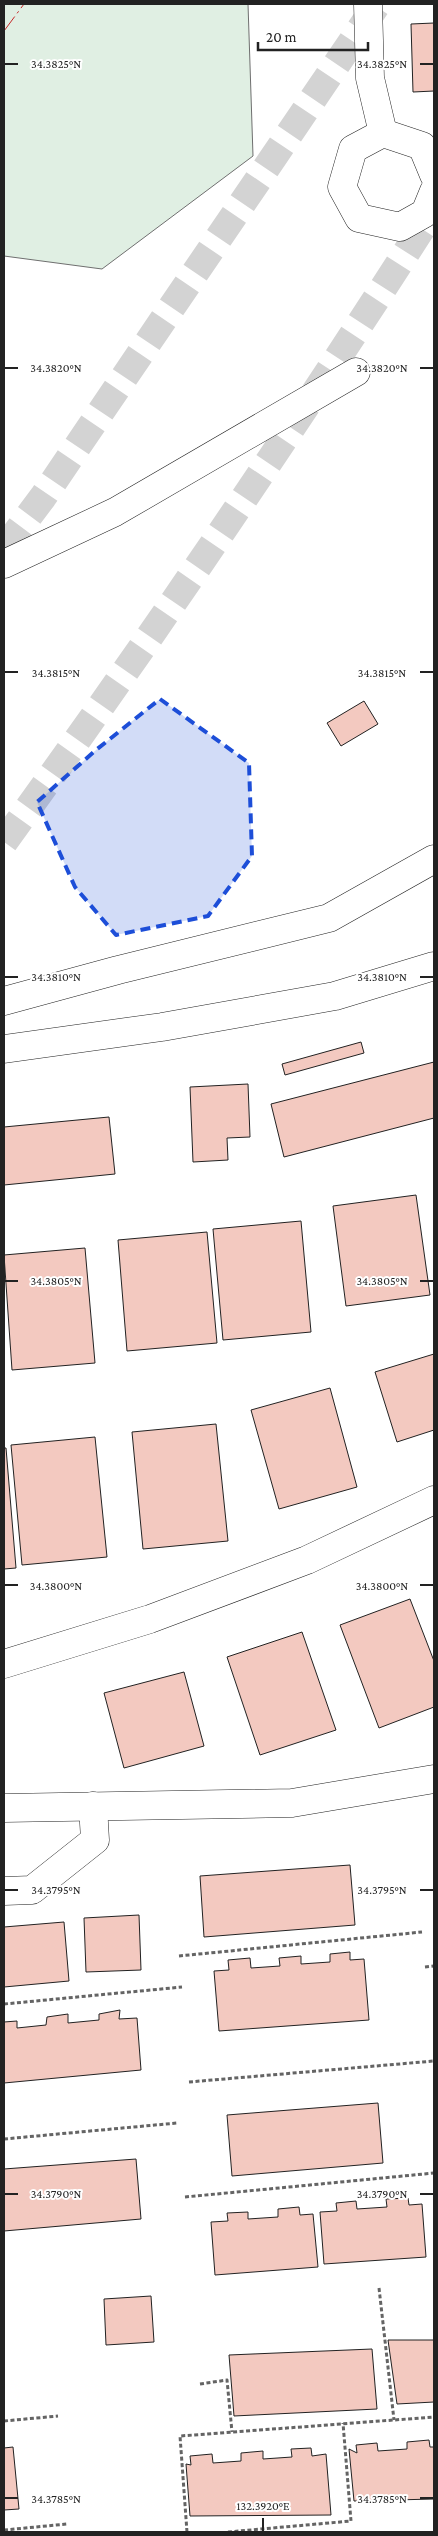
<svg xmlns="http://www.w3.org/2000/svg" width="438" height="2536" font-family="'Crimson Pro',serif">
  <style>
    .green { fill: #e0efe3; stroke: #6f6f6f }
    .building { fill: #f3c9c0; stroke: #222 }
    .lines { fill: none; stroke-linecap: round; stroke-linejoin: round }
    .highway-tunnel { stroke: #d3d3d3; stroke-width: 28; stroke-dasharray: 28 14; stroke-linecap: butt }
    .minor-casing { stroke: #222; stroke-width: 29 }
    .path { stroke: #646464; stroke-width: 3; stroke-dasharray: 4 2.5; stroke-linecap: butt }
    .minor { stroke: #fff; stroke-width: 28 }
    .power { stroke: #c62828; stroke-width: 1; stroke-dasharray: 18 4 2.5 4; stroke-linecap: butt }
    .marked { fill: #1d4ed8; fill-opacity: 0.2; stroke: #1d4ed8; stroke-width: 4; stroke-dasharray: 10 6; stroke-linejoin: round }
    .ticks { fill: none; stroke: #222; stroke-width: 2 }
    .ticks-label { font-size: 12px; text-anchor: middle; fill: #222; stroke: #fff; stroke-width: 4; stroke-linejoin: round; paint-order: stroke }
  </style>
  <rect width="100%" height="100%" fill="#fff"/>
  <polygon class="green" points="4,4 248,4 253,156 102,269 4,256"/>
  <g class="building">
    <polygon points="434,23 434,91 413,92 411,24"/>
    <polygon points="364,701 378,724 341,746 327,723"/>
    <polygon points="361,1042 364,1053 285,1075 282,1064"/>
    <polygon points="434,1062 434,1118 284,1157 271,1104"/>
    <polygon points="248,1084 250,1137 227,1138 228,1160 193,1162 190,1087"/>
    <polygon points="109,1117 115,1174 4,1185 4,1127"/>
    <polygon points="416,1195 430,1295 346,1306 333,1206"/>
    <polygon points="301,1221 311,1332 223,1340 213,1229"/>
    <polygon points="207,1232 217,1343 127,1351 118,1240"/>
    <polygon points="85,1248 95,1363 12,1370 4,1255"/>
    <polygon points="434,1354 434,1430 397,1442 375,1372"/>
    <polygon points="330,1388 357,1487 279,1509 251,1410"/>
    <polygon points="216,1424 228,1541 143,1549 132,1432"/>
    <polygon points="95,1437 107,1557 22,1565 11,1445"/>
    <polygon points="4,1448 6,1448 16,1568 4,1569"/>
    <polygon points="410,1599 434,1661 434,1707 379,1728 340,1625"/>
    <polygon points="302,1632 336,1730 260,1755 227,1657"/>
    <polygon points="184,1672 204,1746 124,1768 104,1693"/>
    <polygon points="350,1865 355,1925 204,1937 200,1876"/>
    <polygon points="139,1915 141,1970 86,1972 84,1918"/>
    <polygon points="64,1922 69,1981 4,1987 4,1927"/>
    <polygon points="350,1952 350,1960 364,1959 369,2020 219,2031 214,1971 229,1970 228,1960 250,1958 251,1968 280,1966 279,1958 301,1956 301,1964 330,1962 330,1954"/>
    <polygon points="120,2010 119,2019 137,2018 141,2070 4,2083 4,2022 17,2021 17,2028 46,2025 47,2017 68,2014 68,2023 99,2020 99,2014"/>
    <polygon points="378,2103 383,2163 232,2176 227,2115"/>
    <polygon points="136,2159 141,2219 4,2231 4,2169"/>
    <polygon points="408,2198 409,2205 422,2204 426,2257 324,2264 320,2212 337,2211 336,2203 356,2201 357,2209 387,2207 386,2199"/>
    <polygon points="299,2207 300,2215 313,2214 318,2267 215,2275 211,2222 228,2221 227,2213 248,2212 248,2219 278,2217 278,2209"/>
    <polygon points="151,2296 154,2342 106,2345 104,2299"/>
    <polygon points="388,2340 434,2340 434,2402 397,2404"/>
    <polygon points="372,2349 377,2409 234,2416 229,2355"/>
    <polygon points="429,2440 430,2447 434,2447 434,2499 354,2501 349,2449 357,2453 356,2445 377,2443 378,2451 407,2449 407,2442"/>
    <polygon points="13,2447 19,2509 4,2510 4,2448"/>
    <polygon points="311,2448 312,2456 326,2454 331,2515 190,2516 186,2464 191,2465 190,2456 212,2454 213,2463 241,2461 241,2453 263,2451 263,2459 292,2457 291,2449"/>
  </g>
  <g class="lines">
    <g class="highway-tunnel">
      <polyline points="4,549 43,497 376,6"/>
      <path d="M4 842C153 636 297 424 434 209"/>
    </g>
    <defs>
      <g id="minor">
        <polyline points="368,4 370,78 383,133"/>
        <polyline points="434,175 422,146 383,133 353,149 342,187 359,218 400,227 425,213 434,191"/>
        <polyline points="4,564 115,512 356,372"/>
        <polyline points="4,1001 118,970 329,918 434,859"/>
        <polyline points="4,1049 162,1027 335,996 434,966"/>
        <polyline points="4,1664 150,1619 307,1560 434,1500"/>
        <polyline points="4,1808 292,1803 434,1779"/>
        <polyline points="4,1891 32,1890 95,1840 93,1806"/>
      </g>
    </defs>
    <use href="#minor" class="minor-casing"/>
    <g class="path">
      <polyline points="179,1956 422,1932"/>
      <polyline points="425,1967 434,1966"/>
      <polyline points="4,2004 182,1987"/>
      <polyline points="189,2082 434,2061"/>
      <polyline points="4,2139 177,2123"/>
      <polyline points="185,2197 434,2173"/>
      <polyline points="379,2288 394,2420"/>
      <polyline points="200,2384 227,2380 232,2432"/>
      <polyline points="4,2421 58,2416"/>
      <polyline points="4,2530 67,2524"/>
      <polyline points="187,2532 180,2436 434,2417"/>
      <polyline points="228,2532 351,2521 343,2423"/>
    </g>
    <use href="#minor" class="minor"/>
    <polyline class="power" points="4,31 24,4"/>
  </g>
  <path class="marked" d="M160 699 249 763 252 856 208 916 116 935 75 887 37 802 96 750Z"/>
  <path class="ticks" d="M5 64H18M420 64H433M5 368H18M420 368H433M5 672H18M420 672H433M5 977H18M420 977H433M5 1281H18M420 1281H433M5 1585H18M420 1585H433M5 1890H18M420 1890H433M5 2194H18M420 2194H433M5 2498H18M420 2498H433M263 2518V2531"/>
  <g class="ticks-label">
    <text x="56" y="68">34.3825°N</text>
    <text x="382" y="68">34.3825°N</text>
    <text x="56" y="372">34.3820°N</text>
    <text x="382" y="372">34.3820°N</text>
    <text x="56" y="677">34.3815°N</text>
    <text x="382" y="677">34.3815°N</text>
    <text x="56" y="981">34.3810°N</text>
    <text x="382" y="981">34.3810°N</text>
    <text x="56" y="1285">34.3805°N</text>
    <text x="382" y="1285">34.3805°N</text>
    <text x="56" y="1590">34.3800°N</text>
    <text x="382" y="1590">34.3800°N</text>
    <text x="56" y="1894">34.3795°N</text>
    <text x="382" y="1894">34.3795°N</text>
    <text x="56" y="2198">34.3790°N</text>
    <text x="382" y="2198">34.3790°N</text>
    <text x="56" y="2503">34.3785°N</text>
    <text x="382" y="2503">34.3785°N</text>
    <text x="263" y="2510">132.3920°E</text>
  </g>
  <rect width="438" height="2536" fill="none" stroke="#222222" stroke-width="10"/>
  <path d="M258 42v8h110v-8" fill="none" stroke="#222222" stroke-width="2.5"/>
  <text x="266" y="42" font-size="15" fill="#222222" stroke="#ffffff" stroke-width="4" paint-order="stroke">20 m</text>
</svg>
